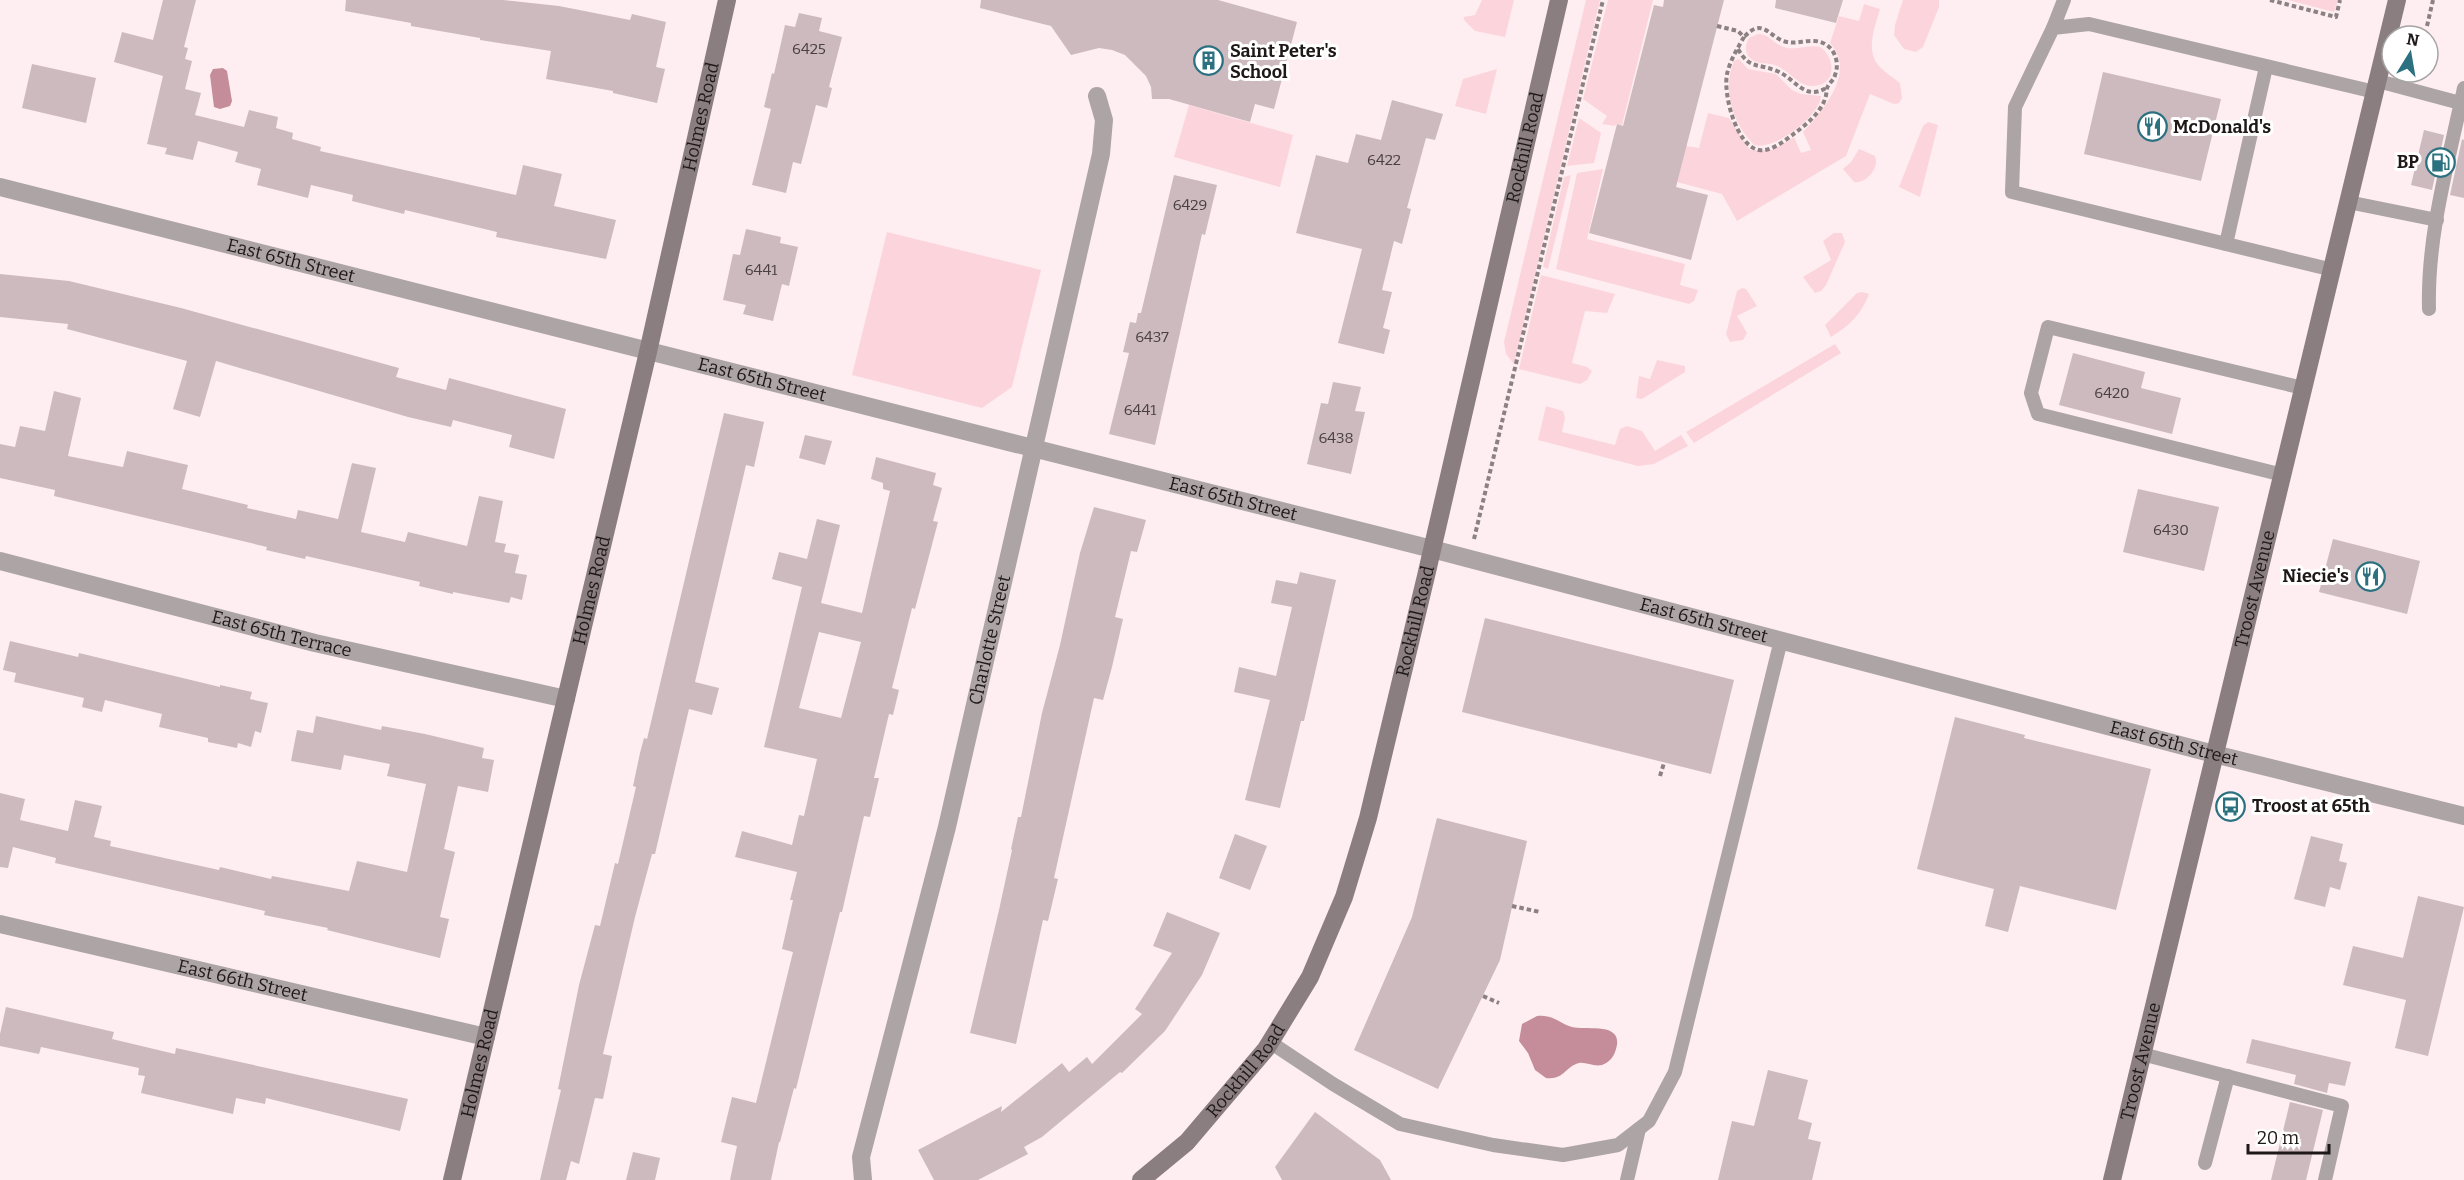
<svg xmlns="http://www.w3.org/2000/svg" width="2464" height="1180" font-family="Bitter,serif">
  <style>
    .green { fill: #fcd5dc }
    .water { fill: #c48d99 }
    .building { fill: #cdbabe; fill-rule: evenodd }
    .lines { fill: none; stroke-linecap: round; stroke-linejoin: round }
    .path { stroke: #8b8082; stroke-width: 4; stroke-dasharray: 4.5 3; stroke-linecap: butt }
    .service { stroke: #aca4a5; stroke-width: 14 }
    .minor { stroke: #aca4a5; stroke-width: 18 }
    .secondary { stroke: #8a7e80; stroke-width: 18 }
    .labels { text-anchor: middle; stroke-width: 6; stroke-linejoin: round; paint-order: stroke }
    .number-label { font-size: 15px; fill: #4a4042 }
    .poi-label { font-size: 18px; font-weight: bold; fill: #1f1819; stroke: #fff; text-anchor: start }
    .street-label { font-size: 18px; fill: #1f1819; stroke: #fff }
  </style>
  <rect width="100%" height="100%" fill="#feeef1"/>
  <g class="green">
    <polygon points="1482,0 1514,0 1505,37 1475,31 1464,20 1464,17 1475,15"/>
    <polygon points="1586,0 1600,0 1514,364 1506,354 1504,342"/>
    <polygon points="1608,0 1653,0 1622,125 1616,124 1615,126 1602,124 1607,116 1583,99"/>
    <polygon points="1903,0 1939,0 1939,7 1923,47 1916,52 1904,49 1894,35 1895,25"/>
    <polygon points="2288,0 2338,0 2334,12"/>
    <path d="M1864 4 1880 9C1875 27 1864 53 1881 68 1887 74 1894 78 1900 83L1902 98 1899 103 1894 104 1870 94 1846 156 1737 221 1722 194 1677 182 1686 146 1699 148 1708 113 1729 118 1750 150H1773L1794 137 1801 153 1811 150 1803 132C1825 108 1856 72 1830 43L1839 16 1859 21Z"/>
    <path d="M1758 34C1770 34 1773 44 1784 47 1796 51 1808 44 1820 47 1836 57 1837 86 1813 86 1798 86 1790 71 1777 66 1769 62 1757 65 1751 59 1744 53 1745 45 1749 38Z"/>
    <path d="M1739 59 1748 69 1776 74 1792 90 1801 94 1821 96C1820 116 1774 151 1754 145 1732 122 1722 90 1734 61Z"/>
    <polygon points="1497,69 1486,114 1455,106 1463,79"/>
    <polygon points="1189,105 1293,135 1280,187 1174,157"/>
    <polygon points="1579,118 1601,133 1594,163 1567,166"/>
    <polygon points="1928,122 1938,125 1920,197 1899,187 1923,126"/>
    <path d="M1859 149 1875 156C1880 168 1866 184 1854 182L1843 169 1851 162Z"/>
    <polygon points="1603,169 1587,239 1685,264 1680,285 1698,290 1694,301 1689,304 1556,269 1577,173"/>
    <polygon points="1571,175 1548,269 1543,267 1564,177"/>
    <polygon points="887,232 1041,270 1012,387 982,408 852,375"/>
    <polygon points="1834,233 1842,233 1845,242 1826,285 1821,291 1815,293 1803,277 1831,260 1823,241"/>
    <polygon points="1541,275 1615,294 1607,313 1585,311 1572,363 1587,367 1592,371 1587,380 1580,384 1519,369"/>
    <polygon points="1742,288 1746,289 1757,306 1737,316 1747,333 1743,340 1730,342 1726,334 1737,291"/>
    <path d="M1862 292 1869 294C1861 315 1849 326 1831 337L1825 325 1857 293Z"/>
    <polygon points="1835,344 1841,353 1694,443 1686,432"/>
    <polygon points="1657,360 1685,366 1685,372 1642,399 1636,398 1639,376 1650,379"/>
    <polygon points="1546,406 1563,411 1565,418 1562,432 1615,445 1620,429 1627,426 1642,431 1655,451 1681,435 1688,446 1654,464 1638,466 1538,440"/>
  </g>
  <g class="water">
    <polygon points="223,68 227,71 232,101 230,106 220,109 214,107 210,75 213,69"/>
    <path d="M1537 1016C1552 1014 1559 1023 1572 1027 1586 1031 1627 1020 1615 1052 1613 1058 1608 1063 1602 1065 1594 1067 1586 1062 1579 1063 1564 1067 1565 1080 1546 1078L1535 1070 1528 1053 1519 1041 1522 1024Z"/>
  </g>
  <g class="building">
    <polygon points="163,0 196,0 184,47 188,48 185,59 192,61 185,89 201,93 195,115 244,127 249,110 278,117 276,128 293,133 292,139 321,147 320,151 516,195 523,165 562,174 554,206 616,220 606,259 496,237 497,232 405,210 404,214 352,201 353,195 311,185 308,198 257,185 261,169 235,162 238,152 198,141 193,160 165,154 167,148 147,144 163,76 114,62 122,32 153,40"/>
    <polygon points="346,0 503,0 559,6 630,20 632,14 666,22 656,67 665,69 657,103 613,93 613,91 546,79 551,51 480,40 480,38 411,26 411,23 345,11"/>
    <polygon points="981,0 1218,0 1297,22 1274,109 1255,104 1250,122 1169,99 1152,99 1151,87 1146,76 1125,55 1112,50 1099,48 1071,55 1051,26 980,8"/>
    <polygon points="1664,0 1724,0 1676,187 1708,195 1691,260 1589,233 1617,124 1623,126 1654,5 1663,7"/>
    <polygon points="1776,0 1843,0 1836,23 1775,8"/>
    <polygon points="799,13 822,18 819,31 842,37 829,87 832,88 827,108 816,105 801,164 793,162 786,193 752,185 771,109 764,107 772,73 774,74 785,25 795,27"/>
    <polygon points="32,64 96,78 86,123 22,108"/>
    <polygon points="2103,72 2221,99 2201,181 2084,154"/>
    <polygon points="1392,100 1443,114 1435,140 1426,138 1407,208 1411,209 1402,244 1394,241 1382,290 1392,292 1383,328 1390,330 1384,354 1338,343 1362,249 1296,233 1316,155 1348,163 1356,134 1381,140"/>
    <polygon points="2424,130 2444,135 2432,190 2411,185"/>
    <polygon points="2462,139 2464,140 2464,198 2450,195"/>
    <polygon points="1174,175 1217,185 1205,235 1202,234 1155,445 1109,434 1129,353 1123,352 1130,322 1136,323 1138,313 1141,313"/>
    <polygon points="746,229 781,237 780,243 798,247 789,286 782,284 773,321 743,314 746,305 723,300 733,254 740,255"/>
    <polygon points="0,274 69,281 181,308 399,368 396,377 446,390 449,378 566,409 554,459 509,447 512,435 453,420 451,427 408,417 216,361 200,417 173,409 187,361 67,329 68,324 0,317"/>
    <polygon points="2073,353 2145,372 2141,388 2181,398 2172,434 2059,405"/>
    <polygon points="1333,382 1361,387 1355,411 1365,412 1351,474 1307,464 1321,403 1328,404"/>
    <polygon points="54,391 81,398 68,456 123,467 127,451 188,465 182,489 248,505 247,508 296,519 298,510 338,519 352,463 376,468 361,532 405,542 408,532 467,546 479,496 503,501 495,542 506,544 504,552 519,555 515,573 527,575 522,600 511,597 509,603 453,592 453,594 419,586 420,582 306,556 305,559 266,550 267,547 54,496 55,490 0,478 0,444 15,447 20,426 45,431"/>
    <polygon points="724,413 764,422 754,467 746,465 695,682 719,688 712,715 689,709 655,854 652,854 635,917 603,1054 612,1056 603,1099 595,1098 579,1164 571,1161 566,1180 540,1180 561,1090 558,1089 579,985 595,925 600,926 615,863 618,864 636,787 633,786 640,753 644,738 647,739"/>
    <polygon points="805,435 832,441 825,465 799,458"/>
    <path d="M876 457 936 473 933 485 942 488 933 521 938 522 915 609 912 608 892 688 899 690 893 715 889 714 874 778H879L870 817 864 816 842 912H840L796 1089 794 1088 780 1142H779L771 1180H730L737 1146 721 1142 732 1097 756 1103 793 952 782 949 793 900H790L797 872 735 857 742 831 792 845 799 815 804 816 817 759 764 747 802 587 772 579 779 552 807 559 817 519 840 525 821 603 862 613 890 491 883 489V483L871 479ZM819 632 861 642 841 718 799 708Z"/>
    <polygon points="2138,489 2219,507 2204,571 2123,552"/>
    <polygon points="1094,507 1146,520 1137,552 1131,551 1115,617 1123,619 1112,667 1103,700 1094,698 1054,878 1058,879 1048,921 1043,920 1016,1044 970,1033 999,910 1012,850 1011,849 1018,817 1021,817 1042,713 1060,645 1080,553"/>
    <polygon points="2333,539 2420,561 2407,614 2319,592"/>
    <polygon points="1300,572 1336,580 1304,721 1301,721 1280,808 1245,800 1270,700 1234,692 1239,667 1276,676 1292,607 1271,603 1276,580 1297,584"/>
    <polygon points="1485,618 1734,680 1711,774 1462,712"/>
    <polygon points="10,641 78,657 79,653 220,687 220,685 252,692 250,699 268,703 261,733 255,731 251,747 238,743 237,748 208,742 208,738 159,727 162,714 105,700 102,712 82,707 84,698 14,682 16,673 3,670"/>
    <polygon points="316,716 381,730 382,726 425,734 484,748 482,758 494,760 488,792 458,786 444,849 455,852 440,917 449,919 440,958 327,930 328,928 264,915 265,911 55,863 56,858 13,847 8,868 0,867 0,793 25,799 20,820 68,831 75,800 102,806 94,837 111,841 110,846 219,870 220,867 271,879 272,876 349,891 357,861 407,872 426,784 387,776 390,764 344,755 341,770 291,761 297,730 313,733"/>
    <polygon points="1955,717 2025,735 2024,738 2151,769 2116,910 2020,886 2008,932 1985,926 1994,889 1917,869"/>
    <polygon points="1437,818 1527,841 1500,960 1438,1089 1354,1050 1412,917"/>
    <polygon points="1235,834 1267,846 1250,890 1219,878"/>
    <polygon points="2311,836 2343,844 2339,861 2347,863 2340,890 2330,887 2325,907 2294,899"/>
    <polygon points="2418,896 2464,907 2428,1056 2395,1048 2406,1000 2343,985 2353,946 2403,958"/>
    <polygon points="1167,912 1220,933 1202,975 1165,1031 1122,1073 1120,1072 1042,1137 1024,1147 1028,1154 978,1180 934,1180 918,1150 1002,1106 1001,1112 1062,1063 1069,1072 1087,1057 1092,1064 1142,1014 1135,1009 1172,953 1153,946"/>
    <polygon points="6,1007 114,1032 112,1039 175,1054 176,1048 408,1099 400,1131 266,1098 265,1104 236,1098 233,1114 141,1093 145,1076 138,1075 139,1068 41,1047 39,1054 0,1046 0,1034"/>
    <polygon points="2252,1039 2351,1062 2345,1086 2329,1083 2327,1093 2294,1084 2296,1075 2246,1063"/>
    <polygon points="1768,1070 1808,1080 1798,1119 1812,1123 1808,1139 1821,1142 1812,1180 1718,1180 1732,1121 1754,1126"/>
    <polygon points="2290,1102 2323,1110 2306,1180 2271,1180"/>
    <polygon points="1315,1112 1380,1160 1391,1180 1282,1180 1275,1167"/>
    <polygon points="633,1152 660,1158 655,1180 626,1180"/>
  </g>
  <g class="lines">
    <g class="path">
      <polyline points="2270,0 2336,17 2340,0"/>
      <path d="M1717 26 1738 31 1744 37C1737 49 1730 61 1727 74 1723 94 1736 146 1759 150 1772 152 1785 140 1795 133 1807 124 1820 113 1825 99 1827 94 1826 89 1828 86 1830 82 1834 80 1835 75 1841 60 1832 42 1815 41 1804 40 1794 45 1783 41 1767 34 1762 18 1744 37"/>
      <polyline points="2427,26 2433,0"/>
      <path d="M1738 49C1750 70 1758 63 1777 71 1796 79 1804 101 1826 88"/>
      <polyline points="1474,539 1603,0"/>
      <polyline points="1660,776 1664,763"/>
      <polyline points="1512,906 1540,912"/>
      <polyline points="1483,996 1499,1003"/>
    </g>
    <g class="service">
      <polyline points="2053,28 2064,0"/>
      <polyline points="2378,81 2464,104"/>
      <polyline points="2348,202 2437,220"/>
      <polyline points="2226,244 2266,67"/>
      <polyline points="2333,270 2012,192 2015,107 2053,28 2089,24 2375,92"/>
      <path d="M2429 309C2427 234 2449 160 2464 88"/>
      <polyline points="2283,475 2038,414 2031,393 2048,327 2303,388"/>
      <polyline points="1270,1042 1333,1084 1400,1124 1493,1145 1563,1155 1618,1145 1649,1121 1675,1072 1781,640"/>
      <polyline points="2142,1054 2342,1106 2325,1180"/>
      <polyline points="2205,1163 2228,1076"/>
      <polyline points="1627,1180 1639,1129"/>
    </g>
    <g class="minor">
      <path id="s1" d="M0 187 1432 549 2214 754 2464 816"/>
      <path id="s2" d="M0 561 315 643 566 699"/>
      <path id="s3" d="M0 924 486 1037"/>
      <path id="s4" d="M863 1180 861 1157 947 827 1101 154 1104 120 1097 96"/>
    </g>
    <g class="secondary">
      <path id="s5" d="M452 1180 648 352 727 0"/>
      <path id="s6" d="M1141 1180 1187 1142 1266 1049 1310 977 1344 897 1368 818 1426 576 1559 0"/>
      <path id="s7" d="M2112 1180 2397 0"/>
    </g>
  </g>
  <defs>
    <symbol id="building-ring" viewBox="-11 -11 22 22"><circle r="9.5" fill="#fff" stroke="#2c7180" stroke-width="1.5"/><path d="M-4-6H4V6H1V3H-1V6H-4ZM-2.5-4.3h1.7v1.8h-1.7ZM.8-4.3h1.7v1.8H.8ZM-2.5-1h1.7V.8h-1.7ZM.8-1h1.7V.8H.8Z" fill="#2c7180"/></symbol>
    <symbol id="restaurant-ring" viewBox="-11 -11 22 22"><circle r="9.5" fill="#fff" stroke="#2c7180" stroke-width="1.5"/><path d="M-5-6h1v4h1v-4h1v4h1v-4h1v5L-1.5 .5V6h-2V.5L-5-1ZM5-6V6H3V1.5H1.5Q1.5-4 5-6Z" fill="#2c7180"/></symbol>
    <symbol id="fuel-ring" viewBox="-11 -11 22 22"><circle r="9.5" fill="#fff" stroke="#2c7180" stroke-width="1.5"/><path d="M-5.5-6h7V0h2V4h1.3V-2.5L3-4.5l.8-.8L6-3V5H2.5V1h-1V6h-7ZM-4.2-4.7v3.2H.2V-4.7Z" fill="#2c7180"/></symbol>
    <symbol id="bus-ring" viewBox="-11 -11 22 22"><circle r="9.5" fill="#fff" stroke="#2c7180" stroke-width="1.5"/><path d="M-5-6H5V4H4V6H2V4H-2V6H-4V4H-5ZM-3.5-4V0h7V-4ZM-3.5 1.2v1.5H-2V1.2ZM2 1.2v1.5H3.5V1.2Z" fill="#2c7180"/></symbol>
  </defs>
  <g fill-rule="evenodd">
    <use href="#building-ring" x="1192" y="44" width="33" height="33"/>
    <use href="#restaurant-ring" x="2136" y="110" width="33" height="33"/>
    <use href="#fuel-ring" x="2424" y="146" width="33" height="33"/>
    <use href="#restaurant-ring" x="2354" y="560" width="33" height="33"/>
    <use href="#bus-ring" x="2214" y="790" width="33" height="33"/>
  </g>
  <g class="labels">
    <g class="number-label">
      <text x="809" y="54">6425</text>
      <text x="1384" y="165">6422</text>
      <text x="1190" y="210">6429</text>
      <text x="761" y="275">6441</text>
      <text x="1152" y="342">6437</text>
      <text x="2112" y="398">6420</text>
      <text x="1140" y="415">6441</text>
      <text x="1336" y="443">6438</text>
      <text x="2171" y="535">6430</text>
    </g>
    <g class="poi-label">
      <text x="1230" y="57">Saint Peter's<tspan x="1230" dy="21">School</tspan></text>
      <text x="2173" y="133">McDonald's</text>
      <text x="2419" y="168" text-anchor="end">BP</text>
      <text x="2349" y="582" text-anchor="end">Niecie's</text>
      <text x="2252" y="812">Troost at 65th</text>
    </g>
    <g class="street-label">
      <text dy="6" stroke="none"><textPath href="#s5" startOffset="1092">Holmes Road</textPath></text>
      <text dy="6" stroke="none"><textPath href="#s6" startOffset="1124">Rockhill Road</textPath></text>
      <text dy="6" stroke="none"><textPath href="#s1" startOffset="300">East 65th Street</textPath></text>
      <text dy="6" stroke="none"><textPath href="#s1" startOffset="786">East 65th Street</textPath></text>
      <text dy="6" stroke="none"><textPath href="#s1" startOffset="1272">East 65th Street</textPath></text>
      <text dy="6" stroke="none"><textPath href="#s5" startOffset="606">Holmes Road</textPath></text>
      <text dy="6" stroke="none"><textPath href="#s7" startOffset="608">Troost Avenue</textPath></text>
      <text dy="6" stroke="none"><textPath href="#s1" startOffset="1758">East 65th Street</textPath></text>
      <text dy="6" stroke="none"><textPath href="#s6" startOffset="638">Rockhill Road</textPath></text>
      <text dy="6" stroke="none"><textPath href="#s2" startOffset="291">East 65th Terrace</textPath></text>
      <text dy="6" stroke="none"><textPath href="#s4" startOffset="556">Charlotte Street</textPath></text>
      <text dy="6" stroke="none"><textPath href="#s1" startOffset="2244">East 65th Street</textPath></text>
      <text dy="6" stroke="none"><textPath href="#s3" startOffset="249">East 66th Street</textPath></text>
      <text dy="6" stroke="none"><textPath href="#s7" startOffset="122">Troost Avenue</textPath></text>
      <text dy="6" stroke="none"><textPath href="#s5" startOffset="120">Holmes Road</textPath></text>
      <text dy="6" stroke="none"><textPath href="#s6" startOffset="152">Rockhill Road</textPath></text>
    </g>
  </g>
  <g transform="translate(2410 54) rotate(11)"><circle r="28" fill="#ffffff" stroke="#a5a3a3" stroke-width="1.5"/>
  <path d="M0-4.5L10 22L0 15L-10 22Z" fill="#2c7180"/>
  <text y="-9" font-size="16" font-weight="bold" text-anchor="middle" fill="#1f1819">N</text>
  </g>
  <path d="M2248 1144v9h81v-9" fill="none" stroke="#1f1819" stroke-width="3"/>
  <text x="2257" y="1144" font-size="18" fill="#1f1819" stroke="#ffffff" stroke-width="4.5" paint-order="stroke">20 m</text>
</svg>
